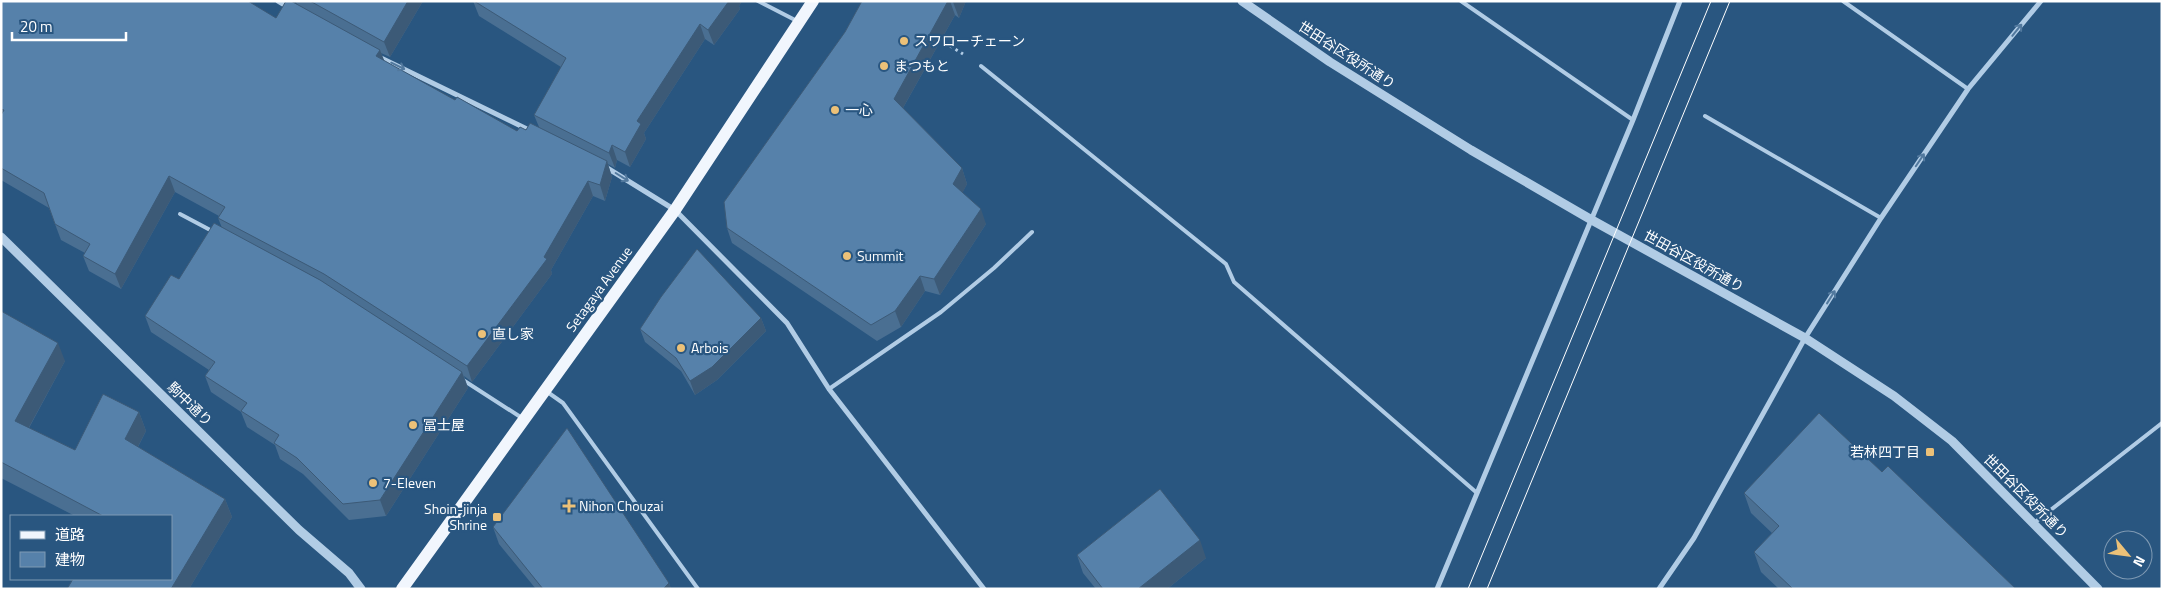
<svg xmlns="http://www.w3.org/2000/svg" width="2163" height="590" font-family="'Titillium Web','Noto Sans JP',sans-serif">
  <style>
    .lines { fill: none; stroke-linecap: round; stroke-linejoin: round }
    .path { stroke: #b1cce5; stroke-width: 3; stroke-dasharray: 2.5 4; stroke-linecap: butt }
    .service { stroke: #b1cce5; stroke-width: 4 }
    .minor { stroke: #b1cce5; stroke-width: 5 }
    .tertiary { stroke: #b1cce5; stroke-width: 9 }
    .primary { stroke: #f1f6fd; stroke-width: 12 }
    .tram { stroke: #fff; stroke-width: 1 }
    .wall { fill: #4a6f92 }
    .shaded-wall { fill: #3c5a77 }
    .building { fill: #5681aa; stroke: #3c5a77 }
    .oneway { stroke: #52799e }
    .poi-dot { fill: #ecc178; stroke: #295680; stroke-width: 2 }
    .labels { text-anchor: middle; stroke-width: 4.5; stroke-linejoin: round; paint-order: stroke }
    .poi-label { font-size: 14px; fill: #fff; stroke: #295680; text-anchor: start }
    .street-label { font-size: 14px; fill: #fff; stroke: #295680 }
  </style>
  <rect width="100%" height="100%" fill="#295680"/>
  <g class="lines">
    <polyline class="path" points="939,39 963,54"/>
    <g class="service">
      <polyline points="758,1 797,21"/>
      <polyline points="1461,1 1633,120"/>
      <polyline points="1843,1 1968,89"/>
      <polyline points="981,66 1226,264 1234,282 1477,493"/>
      <polyline points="1705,116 1881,218"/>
      <polyline points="180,214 214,232"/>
      <polyline points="463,380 522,418"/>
      <polyline points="829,389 941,312 994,268 1032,232"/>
      <polyline points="546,391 563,403 698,589"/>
      <polyline points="2034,523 2162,423"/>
    </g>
    <g class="minor">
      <polyline points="278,1 288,7"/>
      <polyline points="379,57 531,131"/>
      <polyline points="604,166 675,210 787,323 829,389 984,589"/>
      <polyline points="1437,589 1633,120 1680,1"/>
      <polyline points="1659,589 1694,538 1805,338 1881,218 1968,89 2041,1"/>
    </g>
    <g class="tertiary">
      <polyline points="1242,1 1330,62 1471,150 1590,219 1805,338 1894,396 1952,441 2098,589"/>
      <polyline points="1,237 299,530 349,573 361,589"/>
    </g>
    <polyline class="primary" points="402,589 675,210 813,1"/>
    <g class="tram">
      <polyline points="1468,589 1711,1"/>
      <polyline points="1487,589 1730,1"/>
    </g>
  </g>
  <g class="wall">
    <polygon points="1,1 276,18 297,4 295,1 423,1 390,57 381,53 384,61 455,100 517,131 539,127 534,115 561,67 479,16 473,1 742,1 739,6 740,9 714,45 705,39 644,133 646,139 630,167 617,160 615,168 608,164 612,177 605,201 593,196 551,270 552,274 472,382 464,376 468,388 386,516 349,520 303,474 280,459 275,445 247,427 241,412 211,392 205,376 209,370 151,332 145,316 179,279 222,228 218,218 219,216 175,192 121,289 89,271 83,256 85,253 61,240 49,208 1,180"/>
    <polygon points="862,1 966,1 959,18 955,15 903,108 962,168 967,184 962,193 986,224 940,295 925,291 901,327 877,341 732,243 727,228 845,32"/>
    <polygon points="1,311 65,361 29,428 75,450 139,412 146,431 138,447 225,499 232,517 189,589 67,589 171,516 75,516 1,478"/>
    <polygon points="761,318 766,331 717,380 695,395 681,371 645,342 640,329"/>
    <polygon points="1882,472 2016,589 1779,589 1761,572 1754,552 1772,533 1751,513 1744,493"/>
    <polygon points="493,527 669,583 671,589 536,589 499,544"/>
    <polygon points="1077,555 1206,558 1167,589 1096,589 1083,573"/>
  </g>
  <g class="shaded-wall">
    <polygon points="408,1 423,1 390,57 384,42"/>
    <polygon points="729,1 742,1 739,6 740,9 714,45 708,30"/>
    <polygon points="948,1 950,1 955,15 899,115 894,99"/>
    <polygon points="954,1 966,1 959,18 953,2"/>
    <polygon points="700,24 705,39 644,133 646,139 630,167 625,152 637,121"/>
    <polygon points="380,50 386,65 376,56"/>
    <polygon points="612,145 617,160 615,168 609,153"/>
    <polygon points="607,161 612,177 605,201 600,185"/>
    <polygon points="962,168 967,184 959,200 953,184"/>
    <polygon points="169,176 175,192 121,289 115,274"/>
    <polygon points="588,181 593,196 551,270 552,274 472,382 467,366 544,257"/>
    <polygon points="981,209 986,224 940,295 934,279"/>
    <polygon points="920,276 925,291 901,327 895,311"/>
    <polygon points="761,318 766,331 717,380 695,395 690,381"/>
    <polygon points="58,343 65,361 22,440 15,421"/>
    <polygon points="462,372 468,388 386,516 380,500"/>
    <polygon points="139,412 146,431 132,458 125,439"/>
    <polygon points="225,499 232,517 189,589 171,589"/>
    <polygon points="1200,540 1206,558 1167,589 1138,589"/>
    <polygon points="669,583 671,589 663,589"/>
  </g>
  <g class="building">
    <polygon points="1,1 248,1 276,18 286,1 291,1 380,50 376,56 455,100 457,97 517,131 520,127 526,130 530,123 607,161 600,185 588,181 544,257 547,259 467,366 324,274 218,218 225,207 169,176 115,274 83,256 90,244 55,224 44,193 1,168 1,115 4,110 1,109"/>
    <polygon points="310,1 408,1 384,42"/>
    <polygon points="474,1 729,1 708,30 700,24 637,121 641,124 625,152 612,145 609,153 534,115 566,58"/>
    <polygon points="862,1 948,1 894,99 962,168 953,184 981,209 934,279 920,276 895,311 871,325 727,228 724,202 845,32"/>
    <polygon points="214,223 320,280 462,372 380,500 343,504 297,458 274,443 279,435 241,411 247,403 205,376 215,362 145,316 171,275 179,279"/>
    <polygon points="697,249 761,318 712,367 690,381 676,358 640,329 661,297"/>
    <polygon points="1,311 58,343 15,421 75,450 103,394 139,412 125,439 225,499 171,589 67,589 73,579 171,579 171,516 103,516 1,462"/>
    <polygon points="1819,413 1882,472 1888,466 2016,589 1793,589 1754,552 1779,526 1744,493"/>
    <polygon points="567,428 669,583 663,589 543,589 493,527"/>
    <polygon points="1160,489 1200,540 1138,589 1103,589 1077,555"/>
  </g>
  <defs><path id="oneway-shaft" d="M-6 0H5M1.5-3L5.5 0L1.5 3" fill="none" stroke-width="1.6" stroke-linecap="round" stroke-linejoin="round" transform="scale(1.25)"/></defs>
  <g class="oneway">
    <use href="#oneway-shaft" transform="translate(2017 30) rotate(-51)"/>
    <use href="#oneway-shaft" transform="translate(398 66) rotate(26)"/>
    <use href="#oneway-shaft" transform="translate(1920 160) rotate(-56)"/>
    <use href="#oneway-shaft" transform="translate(622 177) rotate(32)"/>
    <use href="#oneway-shaft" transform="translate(1831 297) rotate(-58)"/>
  </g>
  <g class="poi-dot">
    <circle cx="904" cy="41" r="5"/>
    <circle cx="884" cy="66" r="5"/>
    <circle cx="835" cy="110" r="5"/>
    <circle cx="847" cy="256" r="5"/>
    <circle cx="482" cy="334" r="5"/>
    <circle cx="681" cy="348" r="5"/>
    <circle cx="413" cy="425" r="5"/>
    <rect x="1925" y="447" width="10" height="10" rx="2.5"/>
    <circle cx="373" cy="483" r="5"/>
    <path d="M566.5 498.5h5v5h5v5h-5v5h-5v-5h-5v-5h5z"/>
    <rect x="492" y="512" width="10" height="10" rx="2.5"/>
  </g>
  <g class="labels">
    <g class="poi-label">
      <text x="914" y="46">スワローチェーン</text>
      <text x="894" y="71">まつもと</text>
      <text x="845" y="115">一心</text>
      <text x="857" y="261">Summit</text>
      <text x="492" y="339">直し家</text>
      <text x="691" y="353">Arbois</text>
      <text x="423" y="430">冨士屋</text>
      <text x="1920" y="457" text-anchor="end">若林四丁目</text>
      <text x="383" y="488">7-Eleven</text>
      <text x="579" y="511">Nihon Chouzai</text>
      <text x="487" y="514" text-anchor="end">Shoin-jinja<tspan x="487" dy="16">Shrine</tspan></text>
    </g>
    <g class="street-label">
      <text transform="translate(1347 55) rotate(33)" y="5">世田谷区役所通り</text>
      <text transform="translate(1694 261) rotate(29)" y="5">世田谷区役所通り</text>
      <text transform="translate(599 289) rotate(-54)" y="5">Setagaya Avenue</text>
      <text transform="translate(190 404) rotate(44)" y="5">駒中通り</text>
      <text transform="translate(2026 496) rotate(45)" y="5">世田谷区役所通り</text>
    </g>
  </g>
  <rect width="2163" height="590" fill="none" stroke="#ffffff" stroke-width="5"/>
  <rect x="10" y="515" width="162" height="65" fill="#295680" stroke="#7f9ab3"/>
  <rect x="20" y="531" width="25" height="8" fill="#f1f6fd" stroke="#7f9ab3"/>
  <text x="55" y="540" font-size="15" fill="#ffffff">道路</text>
  <rect x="20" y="552" width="25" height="15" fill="#5681aa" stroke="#7f9ab3"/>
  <text x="55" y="565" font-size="15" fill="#ffffff">建物</text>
  <g transform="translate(2128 555) rotate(119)"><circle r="24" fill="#295680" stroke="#7f9ab3"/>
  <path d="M0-4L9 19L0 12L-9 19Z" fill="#ecc178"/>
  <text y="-8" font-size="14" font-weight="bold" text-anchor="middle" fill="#ffffff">N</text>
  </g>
  <path d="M12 32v8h114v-8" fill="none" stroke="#ffffff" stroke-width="2.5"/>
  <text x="20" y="32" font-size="15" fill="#ffffff" stroke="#295680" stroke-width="4" paint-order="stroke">20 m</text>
</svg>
